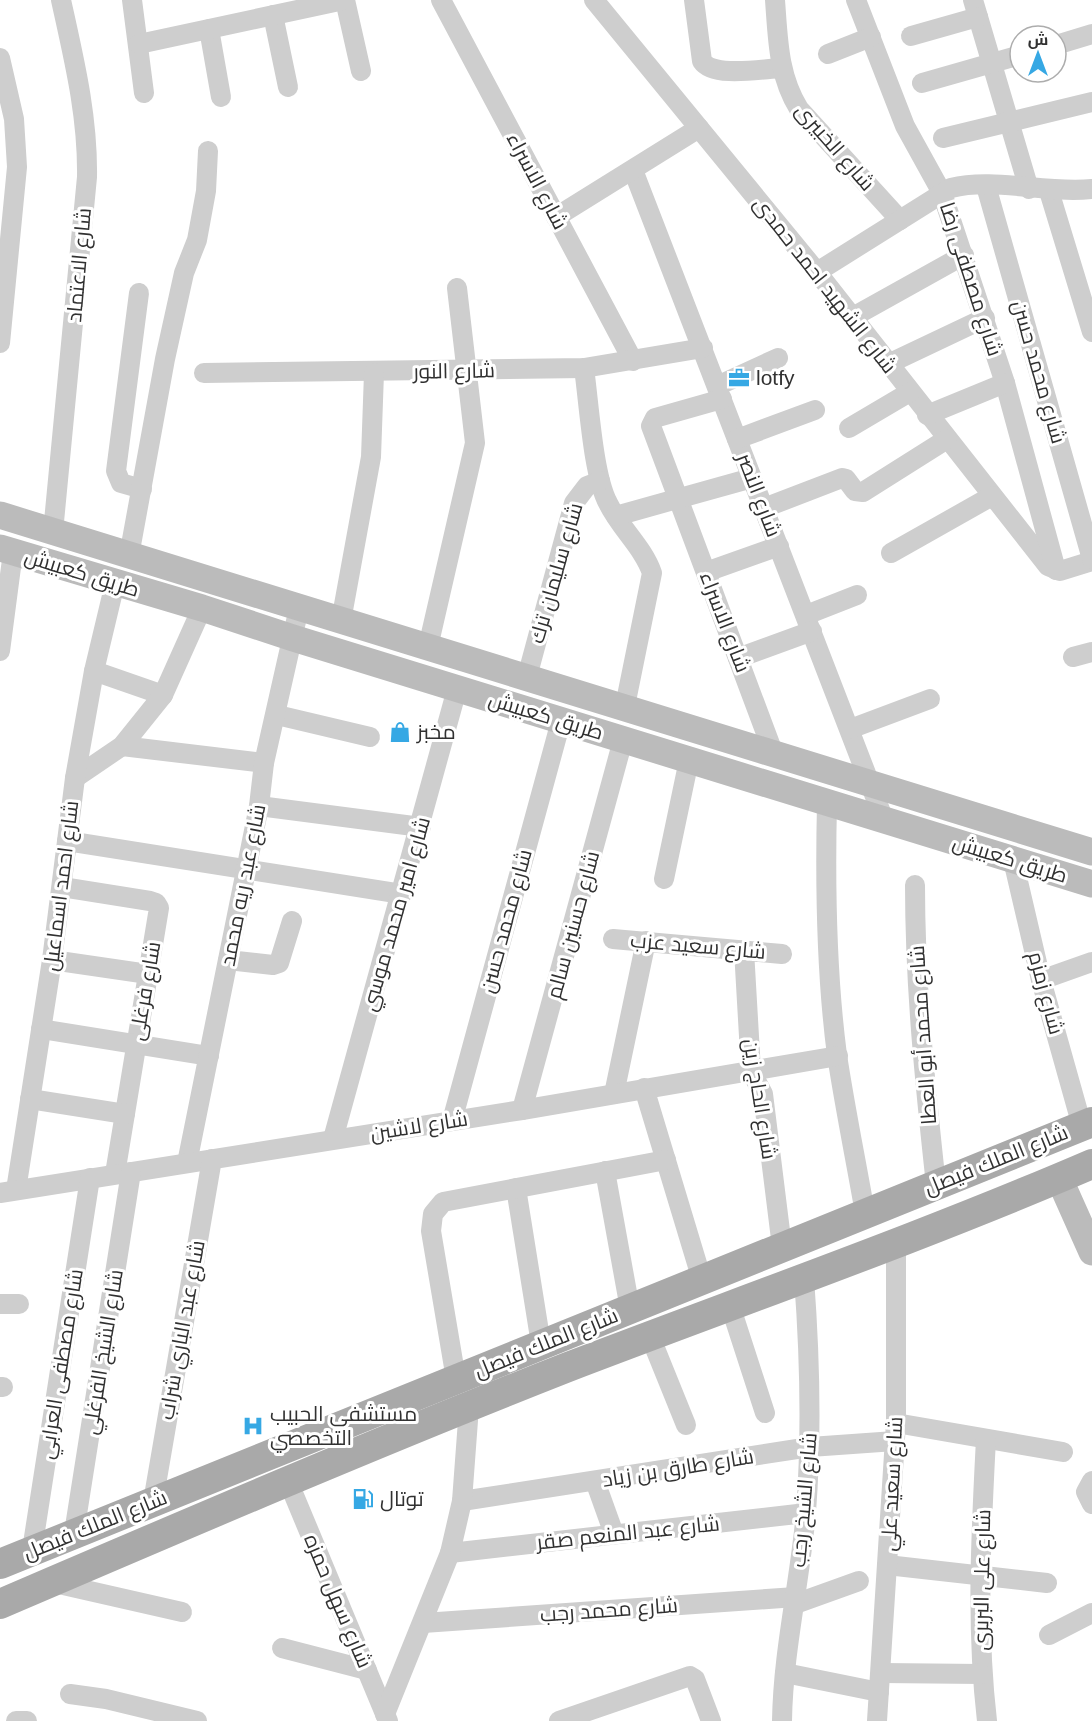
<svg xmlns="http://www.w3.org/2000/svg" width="1092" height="1721" font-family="Arial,Cairo,sans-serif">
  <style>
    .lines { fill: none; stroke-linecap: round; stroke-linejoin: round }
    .street { stroke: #cecece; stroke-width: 20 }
    .secondary { stroke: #bbb; stroke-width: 27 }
    .primary { stroke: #a9a9a9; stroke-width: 30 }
    .labels { text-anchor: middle; stroke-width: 6; stroke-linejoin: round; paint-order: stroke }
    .street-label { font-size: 21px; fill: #313131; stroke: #fff }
    .poi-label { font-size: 21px; fill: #313131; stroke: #fff; text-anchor: start }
  </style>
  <rect width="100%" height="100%" fill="#fff"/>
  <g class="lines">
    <g class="street">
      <polyline points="132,0 144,93"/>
      <polyline points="345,0 361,71"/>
      <polyline points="441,0 633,361"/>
      <polyline points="594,0 817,272 1048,566 1060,571 1092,561"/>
      <path d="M694 0 702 61C713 78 761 69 781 68"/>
      <path d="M775 0C778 39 778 75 799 109L900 220"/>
      <polyline points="856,0 905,126 942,193 1005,383 1056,570"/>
      <polyline points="973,0 1029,189"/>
      <polyline points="273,15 288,87"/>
      <polyline points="209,29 221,97"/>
      <polyline points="911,36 978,17"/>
      <polyline points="139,44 344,0"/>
      <polyline points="1056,45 1092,34"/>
      <polyline points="828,54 871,37"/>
      <polyline points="0,58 14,119 17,167 0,343"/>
      <polyline points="922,83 1020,55"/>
      <polyline points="943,138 1092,102"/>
      <polyline points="633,170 884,820"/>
      <polyline points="986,186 1092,559"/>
      <polyline points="1049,191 1092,332"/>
      <polyline points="556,217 699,128"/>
      <path d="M817 272 951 188C994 177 1046 194 1092 189"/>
      <polyline points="139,293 116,471 121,483 142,489"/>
      <polyline points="851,318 964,255"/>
      <polyline points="888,364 985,318"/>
      <path d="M584 368C589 403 593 475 608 503 620 528 643 547 652 573L625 706"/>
      <polyline points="204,373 584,368 703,348"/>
      <polyline points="717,386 778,358"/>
      <polyline points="722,399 655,418 651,426 773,752"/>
      <polyline points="927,415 1005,383"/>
      <polyline points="849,428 910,392"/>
      <polyline points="737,439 815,410"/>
      <polyline points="764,508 842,478 846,479 855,491 863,492 947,439"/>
      <polyline points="616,516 752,478"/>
      <path d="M53 532 87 177C88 116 74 59 61 0"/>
      <polyline points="891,553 992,496"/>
      <polyline points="129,556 165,359 184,273 197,240 206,191 208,151"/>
      <polyline points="706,572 779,546"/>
      <polyline points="806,615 857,595"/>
      <polyline points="341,621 371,457 374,373"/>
      <polyline points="428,647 475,443 457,288"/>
      <polyline points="0,651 13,552"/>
      <polyline points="1073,657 1092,652"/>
      <polyline points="738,658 812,631"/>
      <polyline points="94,671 163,695"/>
      <polyline points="527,677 574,503 587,486 600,481"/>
      <polyline points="277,715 370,737"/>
      <polyline points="850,729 930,699"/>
      <polyline points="122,746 264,763"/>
      <polyline points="75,778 122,746 163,695 202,608"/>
      <path d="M827 803C825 887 826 971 837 1055 845 1108 856 1161 865 1213"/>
      <polyline points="259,806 421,827"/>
      <polyline points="67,841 402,894"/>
      <polyline points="1013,860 1041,980 1082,1126"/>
      <polyline points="664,879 689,760"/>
      <path d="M915 885C915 986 925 1084 936 1185"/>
      <polyline points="62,887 150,901 156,903 159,908 115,1174"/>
      <polyline points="613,939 782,954"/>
      <polyline points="744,950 751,1071 763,1094 782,1247"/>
      <polyline points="52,960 148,974"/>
      <polyline points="228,960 273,965 279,963 292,921"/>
      <polyline points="1041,980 1092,962"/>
      <polyline points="41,1029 209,1056"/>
      <polyline points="644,1088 702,1280"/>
      <polyline points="614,1094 646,941"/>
      <polyline points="30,1099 125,1114"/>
      <polyline points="522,1110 623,740"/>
      <polyline points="452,1121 561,721"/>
      <polyline points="333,1139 457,689"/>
      <polyline points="187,1163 259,806 264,763 299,608"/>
      <polyline points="605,1171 630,1309"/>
      <polyline points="516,1188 541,1344"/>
      <polyline points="16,1190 52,960 75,778 94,671 115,583"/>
      <polyline points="0,1193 522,1110 838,1056"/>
      <polyline points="0,1304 19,1304"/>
      <polyline points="730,1305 765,1413"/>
      <polyline points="650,1336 686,1425"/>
      <polyline points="456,1379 431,1231 433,1214 443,1202 666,1160"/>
      <polyline points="0,1387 3,1387"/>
      <polyline points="896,1423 1063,1452"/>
      <path d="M986 1439C981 1534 976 1626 987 1721"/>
      <polyline points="288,1481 388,1721"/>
      <polyline points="595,1481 614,1534"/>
      <polyline points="1092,1481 1086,1492 1092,1504"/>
      <polyline points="462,1501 810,1447 895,1441"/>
      <polyline points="153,1502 212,1159"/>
      <polyline points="74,1533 131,1172"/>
      <polyline points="32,1550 90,1178"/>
      <polyline points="450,1553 806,1513"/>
      <polyline points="887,1565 1047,1583"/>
      <polyline points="50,1582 182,1612"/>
      <polyline points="795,1604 859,1581"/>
      <polyline points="423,1623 796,1597"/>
      <polyline points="1049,1635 1092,1613"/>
      <polyline points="282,1648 367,1670"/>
      <polyline points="785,1673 879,1692"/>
      <polyline points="881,1673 981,1674"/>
      <polyline points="70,1694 106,1699 197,1721"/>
      <polyline points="385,1714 450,1553 462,1501 469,1407"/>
      <polyline points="16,1721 27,1721"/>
      <polyline points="559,1721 690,1676 695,1679 711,1721"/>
      <path d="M782 1721C783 1651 800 1582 806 1512 812 1433 810 1357 804 1278"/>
      <polyline points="877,1721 896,1423 896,1246"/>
    </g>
    <g class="secondary">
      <polyline points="0,515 1092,852"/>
      <polyline points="0,548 202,608 293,638 1092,884"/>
      <polyline points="1059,1178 1092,1252"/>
    </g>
    <g class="primary">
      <polyline points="0,1564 1092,1122"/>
      <path d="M0 1604C189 1523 377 1442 568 1367 743 1300 920 1238 1092 1164"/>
    </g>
  </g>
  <defs>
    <symbol id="office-bare" viewBox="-9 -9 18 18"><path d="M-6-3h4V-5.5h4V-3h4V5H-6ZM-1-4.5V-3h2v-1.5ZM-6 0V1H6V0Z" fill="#36a8e4" stroke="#fff" stroke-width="2.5" paint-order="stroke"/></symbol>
    <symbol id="shop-bare" viewBox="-9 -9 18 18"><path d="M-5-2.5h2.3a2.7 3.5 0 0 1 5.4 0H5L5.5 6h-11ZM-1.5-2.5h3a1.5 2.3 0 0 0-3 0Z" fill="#36a8e4" stroke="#fff" stroke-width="2.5" paint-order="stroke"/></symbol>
    <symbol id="hospital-bare" viewBox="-9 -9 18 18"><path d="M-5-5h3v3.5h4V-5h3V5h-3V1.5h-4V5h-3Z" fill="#36a8e4" stroke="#fff" stroke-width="2.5" paint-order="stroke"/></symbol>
    <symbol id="fuel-bare" viewBox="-9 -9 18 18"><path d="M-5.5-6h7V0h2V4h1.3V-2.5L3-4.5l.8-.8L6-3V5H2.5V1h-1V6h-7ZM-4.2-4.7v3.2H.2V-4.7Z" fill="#36a8e4" stroke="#fff" stroke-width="2.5" paint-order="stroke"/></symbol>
  </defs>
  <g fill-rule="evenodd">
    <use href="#office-bare" x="724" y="363" width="30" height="30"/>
    <use href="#shop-bare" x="385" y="717" width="30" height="30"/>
    <use href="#hospital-bare" x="238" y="1411" width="30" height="30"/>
    <use href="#fuel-bare" x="348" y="1484" width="30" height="30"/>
  </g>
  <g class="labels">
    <g class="street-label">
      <text transform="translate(835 147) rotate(49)" y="7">شارع الخبيرى</text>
      <text transform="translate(537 181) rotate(62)" y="7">شارع الاسراء</text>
      <text transform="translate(79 265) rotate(-85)" y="7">شارع الاعتماد</text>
      <text transform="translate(971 279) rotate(72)" y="7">شارع مصطفى رضا</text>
      <text transform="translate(825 285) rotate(52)" y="7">شارع الشهيد احمد حمدى</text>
      <text transform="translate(454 371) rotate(-1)" y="7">شارع النور</text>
      <text transform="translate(1039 372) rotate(74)" y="7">شارع محمد حسن</text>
      <text transform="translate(759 495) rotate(69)" y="7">شارع النصر</text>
      <text transform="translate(82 573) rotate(17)" y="7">طريق كعبيش</text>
      <text transform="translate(556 573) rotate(-74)" y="7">شارع سليمان ترك</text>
      <text transform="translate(725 622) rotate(69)" y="7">شارع الاسراء</text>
      <text transform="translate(546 716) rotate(17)" y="7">طريق كعبيش</text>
      <text transform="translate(1010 859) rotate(17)" y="7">طريق كعبيش</text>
      <text transform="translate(243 885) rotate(-79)" y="7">شارع عبد ريه محمد</text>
      <text transform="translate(61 886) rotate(-83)" y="7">شارع احمد اسماعيل</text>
      <text transform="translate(396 914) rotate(-74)" y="7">شارع امير محمد موسي</text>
      <text transform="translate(506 921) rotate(-75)" y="7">شارع محمد حسن</text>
      <text transform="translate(573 925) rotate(-75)" y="7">شارع حسنين سالم</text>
      <text transform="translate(698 946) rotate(5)" y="7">شارع سعيد عزب</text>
      <text transform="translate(145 991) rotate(-80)" y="7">شارع فرغلى</text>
      <text transform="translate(1046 993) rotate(75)" y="7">شارع زمزم</text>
      <text transform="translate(923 1035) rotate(-94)" y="7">شارع محمد أبو العطا</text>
      <text transform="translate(760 1099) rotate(81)" y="7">شارع الحاج زين</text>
      <text transform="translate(419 1126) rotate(-9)" y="7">شارع لاشين</text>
      <text transform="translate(996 1160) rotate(-22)" y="7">شارع الملك فيصل</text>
      <text transform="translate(182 1330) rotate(-80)" y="7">شارع عبد الباري شراب</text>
      <text transform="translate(546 1343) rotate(-22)" y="7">شارع الملك فيصل</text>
      <text transform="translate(103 1352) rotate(-81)" y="7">شارع الشيخ الفرغلي</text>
      <text transform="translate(61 1364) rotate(-81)" y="7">شارع مصطفى العرابي</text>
      <text transform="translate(678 1468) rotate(-9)" y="7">شارع طارق بن زياد</text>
      <text transform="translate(892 1484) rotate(-87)" y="7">شارع سعيد علي</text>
      <text transform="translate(804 1500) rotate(-85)" y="7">شارع الشيخ رجب</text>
      <text transform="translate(95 1525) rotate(-22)" y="7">شارع الملك فيصل</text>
      <text transform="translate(628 1533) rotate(-6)" y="7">شارع عبد المنعم صقر</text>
      <text transform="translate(982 1580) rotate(-89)" y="7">شارع على البربرى</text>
      <text transform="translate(338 1601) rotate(67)" y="7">شارع سهل حمزه</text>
      <text transform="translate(609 1610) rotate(-4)" y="7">شارع محمد رجب</text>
    </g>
    <g class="poi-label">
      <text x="756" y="385">lotfy</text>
      <text x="417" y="739">مخبز</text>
      <text x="270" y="1421">مستشفى الحبيب<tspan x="270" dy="24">التخصصي</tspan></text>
      <text x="380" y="1506">توتال</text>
    </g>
  </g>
  <g transform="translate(1038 54)"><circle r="28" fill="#ffffff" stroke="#adadad" stroke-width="1.5"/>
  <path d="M0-4.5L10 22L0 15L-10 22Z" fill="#36a8e4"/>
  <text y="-9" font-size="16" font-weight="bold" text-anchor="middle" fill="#313131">ش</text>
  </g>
</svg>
